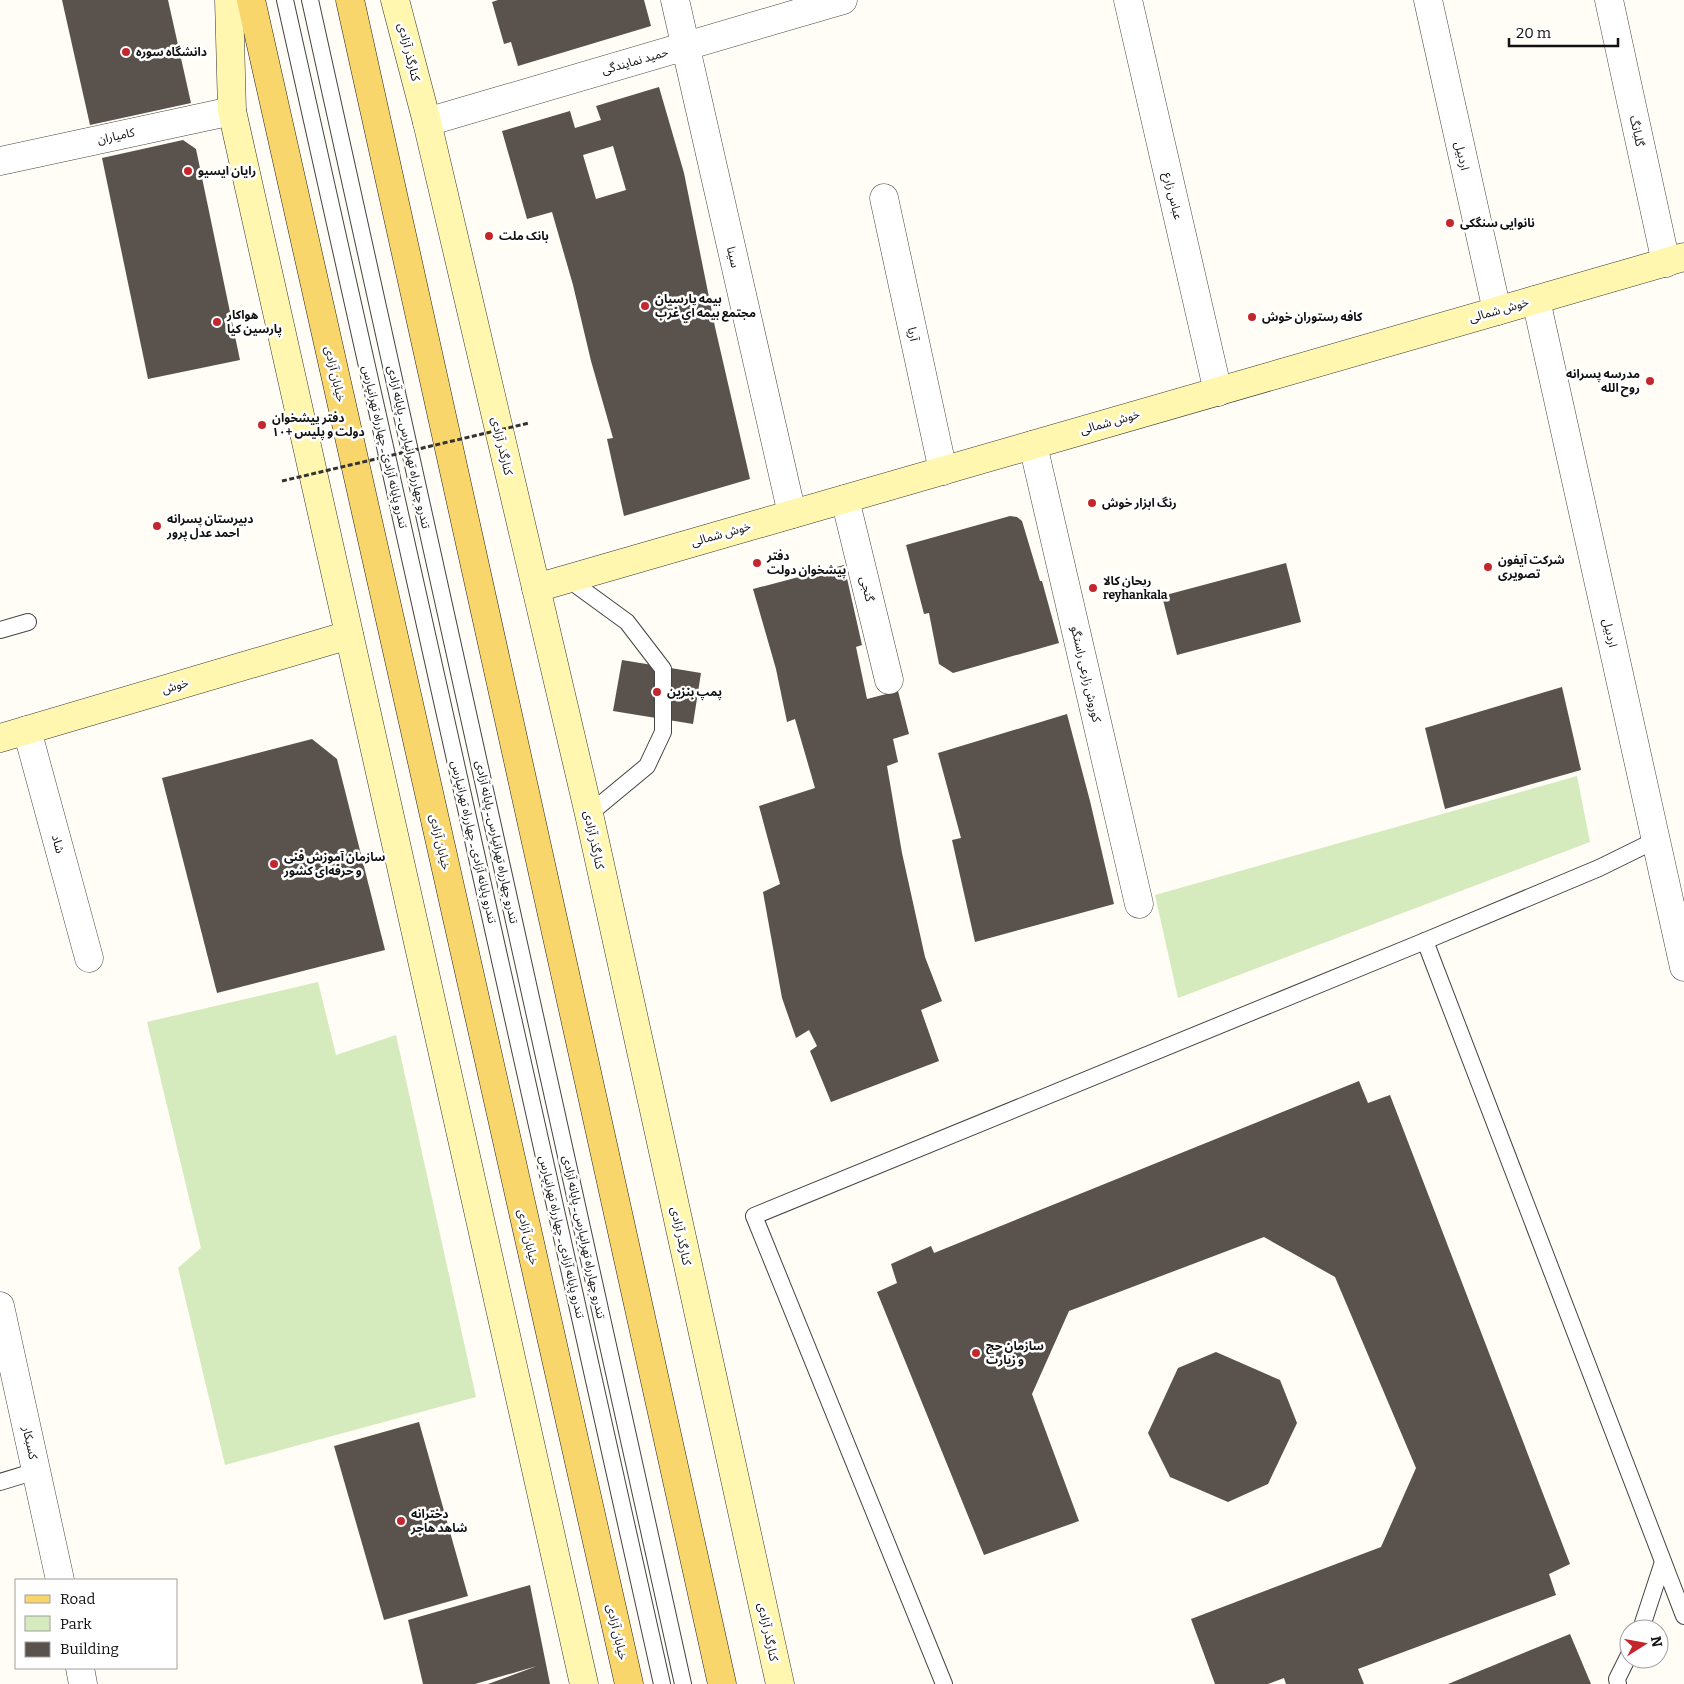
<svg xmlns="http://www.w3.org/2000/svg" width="1684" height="1684" font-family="Bitter,'Noto Sans Arabic',serif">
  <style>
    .green { fill: #d5ebbd }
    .building { fill: #5a524d; fill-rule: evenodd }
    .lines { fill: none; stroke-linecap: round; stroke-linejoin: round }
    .service-casing { stroke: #444; stroke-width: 18 }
    .minor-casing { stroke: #444; stroke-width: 29 }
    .tertiary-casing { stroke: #444; stroke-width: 29 }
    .secondary-casing { stroke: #333; stroke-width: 29 }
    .primary-casing { stroke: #222; stroke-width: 29 }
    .service { stroke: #fff; stroke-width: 16 }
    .minor { stroke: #fff; stroke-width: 28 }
    .tertiary { stroke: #fff; stroke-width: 28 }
    .secondary { stroke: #fff6b0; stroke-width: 28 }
    .primary { stroke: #f9d66b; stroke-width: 28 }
    .path-bridge { stroke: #333; stroke-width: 3; stroke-dasharray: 5 2.5; stroke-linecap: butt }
    .poi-dot { fill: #c4262e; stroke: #fff; stroke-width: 2 }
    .labels { text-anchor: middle; stroke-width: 5; stroke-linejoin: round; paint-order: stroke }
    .poi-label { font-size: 12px; font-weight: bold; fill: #111; stroke: #fff; text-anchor: start }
    .street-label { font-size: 12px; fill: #111; stroke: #fff }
  </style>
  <rect width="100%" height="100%" fill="#fffdf5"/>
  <g class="green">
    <polygon points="1577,776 1590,842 1178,998 1155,895"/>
    <polygon points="318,982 336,1055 396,1035 476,1397 225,1465 178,1268 201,1248 147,1022"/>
  </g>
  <g class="building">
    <polygon points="62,0 168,0 191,103 90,125"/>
    <polygon points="498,0 644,0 651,26 518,66 511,42 504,44 492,2"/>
    <path d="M659 87 684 173 715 327 750 479 624 516 607 439 613 438 591 361 573 285 552 212 527 219 502 131 570 111 575 128 601 120 596 106ZM613 146 626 190 596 199 583 155Z"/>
    <polygon points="183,140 196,149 240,360 148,379 102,158"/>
    <polygon points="1010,516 1017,517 1022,521 1040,581 1042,581 1059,643 953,673 939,664 929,613 924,614 906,545"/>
    <polygon points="1286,563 1301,622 1177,655 1162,596"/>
    <polygon points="844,565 862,645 856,647 867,699 898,691 909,734 893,739 898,762 887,766 902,853 925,957 942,1001 921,1010 939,1061 831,1102 810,1051 817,1046 809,1030 796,1038 782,998 763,892 780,884 759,806 815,788 795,719 787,722 776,669 753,589"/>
    <polygon points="622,660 701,673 693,724 613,711"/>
    <polygon points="1562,687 1581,770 1445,809 1425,728"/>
    <polygon points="1067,714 1090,801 1114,904 975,942 952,840 961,838 938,753"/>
    <polygon points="312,739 337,759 385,950 217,993 162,778"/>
    <polygon points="1359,1081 1368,1103 1390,1095 1570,1564 1549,1574 1556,1595 1358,1669 1364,1684 1286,1684 1284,1678 1268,1684 1215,1684 1191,1619 1381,1547 1416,1468 1335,1277 1264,1237 1069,1311 1032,1394 1079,1521 984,1555 877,1292 897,1283 891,1264 931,1246 934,1253"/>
    <polygon points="1216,1352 1280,1380 1297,1423 1268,1484 1228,1502 1170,1477 1148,1433 1178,1368"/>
    <polygon points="419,1422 468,1596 384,1620 334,1446"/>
    <polygon points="530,1585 550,1684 488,1684 537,1666 475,1684 423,1684 408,1620"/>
    <polygon points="1570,1634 1591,1684 1448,1684"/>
  </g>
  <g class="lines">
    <defs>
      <g id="service">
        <polyline points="285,0 662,1684"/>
        <polyline points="310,0 683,1684"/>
        <polyline points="568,579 627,622 663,669 663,732 647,766 589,814"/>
        <polyline points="0,630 28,622"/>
        <polyline points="1425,941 1684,1616"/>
        <polyline points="0,1482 36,1471"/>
        <polyline points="1641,1629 1663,1562"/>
        <polyline points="944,1684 754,1216 1425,941 1599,868 1656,840"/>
        <polyline points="1618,1684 1617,1679 1629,1655"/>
      </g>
      <g id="minor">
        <polyline points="675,0 792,514"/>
        <polyline points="1128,0 1218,392"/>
        <polyline points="1609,0 1666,263"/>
        <polyline points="427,122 843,0"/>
        <polyline points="0,161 232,111"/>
        <polyline points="884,198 943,471"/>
        <polyline points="1033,445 1139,904"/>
        <polyline points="845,499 889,680"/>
        <polyline points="27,730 89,958"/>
        <polyline points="0,1306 60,1580"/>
        <polyline points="80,1668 83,1684"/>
      </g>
      <g id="tertiary">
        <polyline points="1428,0 1497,311"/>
        <polyline points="1536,300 1684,967"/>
      </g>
      <g id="secondary">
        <polyline points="229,0 232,111 584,1684"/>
        <polyline points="395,0 427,122 589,814 780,1684"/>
        <polyline points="536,588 1684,257"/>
        <polyline points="0,738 349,635"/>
      </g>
      <g id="primary">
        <polyline points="251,0 629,1684"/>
        <polyline points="350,0 722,1684"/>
      </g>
    </defs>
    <use href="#service" class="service-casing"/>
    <use href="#minor" class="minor-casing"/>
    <use href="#tertiary" class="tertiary-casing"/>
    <use href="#secondary" class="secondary-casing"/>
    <use href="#primary" class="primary-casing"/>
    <use href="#service" class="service"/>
    <use href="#minor" class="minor"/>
    <use href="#tertiary" class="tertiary"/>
    <use href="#secondary" class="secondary"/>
    <use href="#primary" class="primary"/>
    <polyline class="path-bridge" points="282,481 529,423"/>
  </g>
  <g class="poi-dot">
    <circle cx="126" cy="52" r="5"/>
    <circle cx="188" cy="171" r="5"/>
    <circle cx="1450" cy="223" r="5"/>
    <circle cx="489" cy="236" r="5"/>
    <circle cx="645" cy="306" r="5"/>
    <circle cx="1252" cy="317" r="5"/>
    <circle cx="217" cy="322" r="5"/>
    <circle cx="1650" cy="381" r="5"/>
    <circle cx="262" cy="425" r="5"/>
    <circle cx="1092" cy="503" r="5"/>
    <circle cx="157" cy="526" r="5"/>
    <circle cx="757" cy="563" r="5"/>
    <circle cx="1488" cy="567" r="5"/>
    <circle cx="1093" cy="588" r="5"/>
    <circle cx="657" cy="692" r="5"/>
    <circle cx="274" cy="864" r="5"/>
    <circle cx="976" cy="1353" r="5"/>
    <circle cx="401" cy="1521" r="5"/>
  </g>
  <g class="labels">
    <g class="poi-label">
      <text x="136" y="56">دانشگاه سوره</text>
      <text x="198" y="175">رایان ایسیو</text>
      <text x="1460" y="227">نانوایی سنگکی</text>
      <text x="499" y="240">بانک ملت</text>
      <text x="655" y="303">بيمه پارسيان<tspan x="655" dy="14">مجتمع بيمه اي غرب</tspan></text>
      <text x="227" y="319">هواکار<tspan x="227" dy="14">پارسین کیا</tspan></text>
      <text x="1262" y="321">کافه رستوران خوش</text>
      <text x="1640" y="378" text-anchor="end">مدرسه پسرانه<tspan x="1640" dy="14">روح الله</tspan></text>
      <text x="272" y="422">دفتر پیشخوان<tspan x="272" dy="14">دولت و پلیس +۱۰</tspan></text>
      <text x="1102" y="507">رنگ ابزار خوش</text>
      <text x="167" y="523">دبیرستان پسرانه<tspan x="167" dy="14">احمد عدل پرور</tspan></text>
      <text x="767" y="560">دفتر<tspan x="767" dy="14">پیشخوان دولت</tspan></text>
      <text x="1498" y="564">شرکت آیفون<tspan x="1498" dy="14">تصویری</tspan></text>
      <text x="1103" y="585">ریحان کالا<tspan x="1103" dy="14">reyhankala</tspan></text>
      <text x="667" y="696">پمپ بنزین</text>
      <text x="284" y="861">سازمان آموزش فنی<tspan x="284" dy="14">و حرفه‌ای کشور</tspan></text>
      <text x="986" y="1350">سازمان حج<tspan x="986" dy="14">و زیارت</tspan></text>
      <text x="411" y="1518">دخترانه<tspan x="411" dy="14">شاهد هاجر</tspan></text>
    </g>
    <g class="street-label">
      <text transform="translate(409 52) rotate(76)" y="4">کنارگذر آزادی</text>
      <text transform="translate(635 61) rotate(-16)" y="4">حمید نمایندگی</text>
      <text transform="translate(1637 131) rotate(78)" y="4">گلبانگ</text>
      <text transform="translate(116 136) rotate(-12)" y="4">کامیاران</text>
      <text transform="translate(1462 156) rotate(77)" y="4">اردبیل</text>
      <text transform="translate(1173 196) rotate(77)" y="4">عباس زارع</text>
      <text transform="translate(733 257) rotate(77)" y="4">سینا</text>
      <text transform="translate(1499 310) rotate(-16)" y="4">خوش شمالی</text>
      <text transform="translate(913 334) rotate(78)" y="4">آریا</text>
      <text transform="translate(335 374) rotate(77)" y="4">خیابان آزادی</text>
      <text transform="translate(1110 422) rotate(-16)" y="4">خوش شمالی</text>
      <text transform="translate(502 446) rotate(77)" y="4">کنارگذر آزادی</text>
      <text transform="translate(385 447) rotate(77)" y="4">تندرو پایانه آزادی ـ چهارراه تهرانپارس</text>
      <text transform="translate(409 447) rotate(78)" y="4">تندرو چهارراه تهرانپارس ـ پایانه آزادی</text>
      <text transform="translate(721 534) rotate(-16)" y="4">خوش شمالی</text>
      <text transform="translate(867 589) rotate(76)" y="4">گنجی</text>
      <text transform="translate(1610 633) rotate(77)" y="4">اردبیل</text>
      <text transform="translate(1086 674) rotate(77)" y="4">کوروش زارعی راستگو</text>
      <text transform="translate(175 686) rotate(-17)" y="4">خوش</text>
      <text transform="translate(594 840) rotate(78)" y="4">کنارگذر آزادی</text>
      <text transform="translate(440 842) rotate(77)" y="4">خیابان آزادی</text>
      <text transform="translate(474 842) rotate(77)" y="4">تندرو پایانه آزادی ـ چهارراه تهرانپارس</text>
      <text transform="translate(497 842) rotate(78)" y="4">تندرو چهارراه تهرانپارس ـ پایانه آزادی</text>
      <text transform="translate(58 844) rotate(75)" y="4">شاد</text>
      <text transform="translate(681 1236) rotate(78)" y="4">کنارگذر آزادی</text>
      <text transform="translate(528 1237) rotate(77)" y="4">خیابان آزادی</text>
      <text transform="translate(562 1237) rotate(77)" y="4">تندرو پایانه آزادی ـ چهارراه تهرانپارس</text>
      <text transform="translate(584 1237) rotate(78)" y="4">تندرو چهارراه تهرانپارس ـ پایانه آزادی</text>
      <text transform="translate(30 1443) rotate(78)" y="4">کسبکار</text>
      <text transform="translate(617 1632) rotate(77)" y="4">خیابان آزادی</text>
      <text transform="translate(768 1632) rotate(78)" y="4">کنارگذر آزادی</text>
    </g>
  </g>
  <rect x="15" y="1579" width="162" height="90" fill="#ffffff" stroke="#a0a0a0"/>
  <rect x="25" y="1595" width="25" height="8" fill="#f9d66b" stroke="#a0a0a0"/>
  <text x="60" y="1604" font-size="15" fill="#111111">Road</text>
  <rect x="25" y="1616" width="25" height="15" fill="#d5ebbd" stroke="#a0a0a0"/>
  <text x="60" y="1629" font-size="15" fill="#111111">Park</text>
  <rect x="25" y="1642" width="25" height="15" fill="#5a524d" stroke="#a0a0a0"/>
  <text x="60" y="1654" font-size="15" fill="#111111">Building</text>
  <g transform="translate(1644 1644) rotate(79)"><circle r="24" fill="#ffffff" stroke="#a0a0a0"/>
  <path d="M0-4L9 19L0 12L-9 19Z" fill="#c4262e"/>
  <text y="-8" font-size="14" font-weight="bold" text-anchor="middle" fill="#111111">N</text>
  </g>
  <path d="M1509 38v8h109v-8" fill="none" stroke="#111111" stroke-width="2.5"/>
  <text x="1516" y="38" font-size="15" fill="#111111" stroke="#ffffff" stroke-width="4" paint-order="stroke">20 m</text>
</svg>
